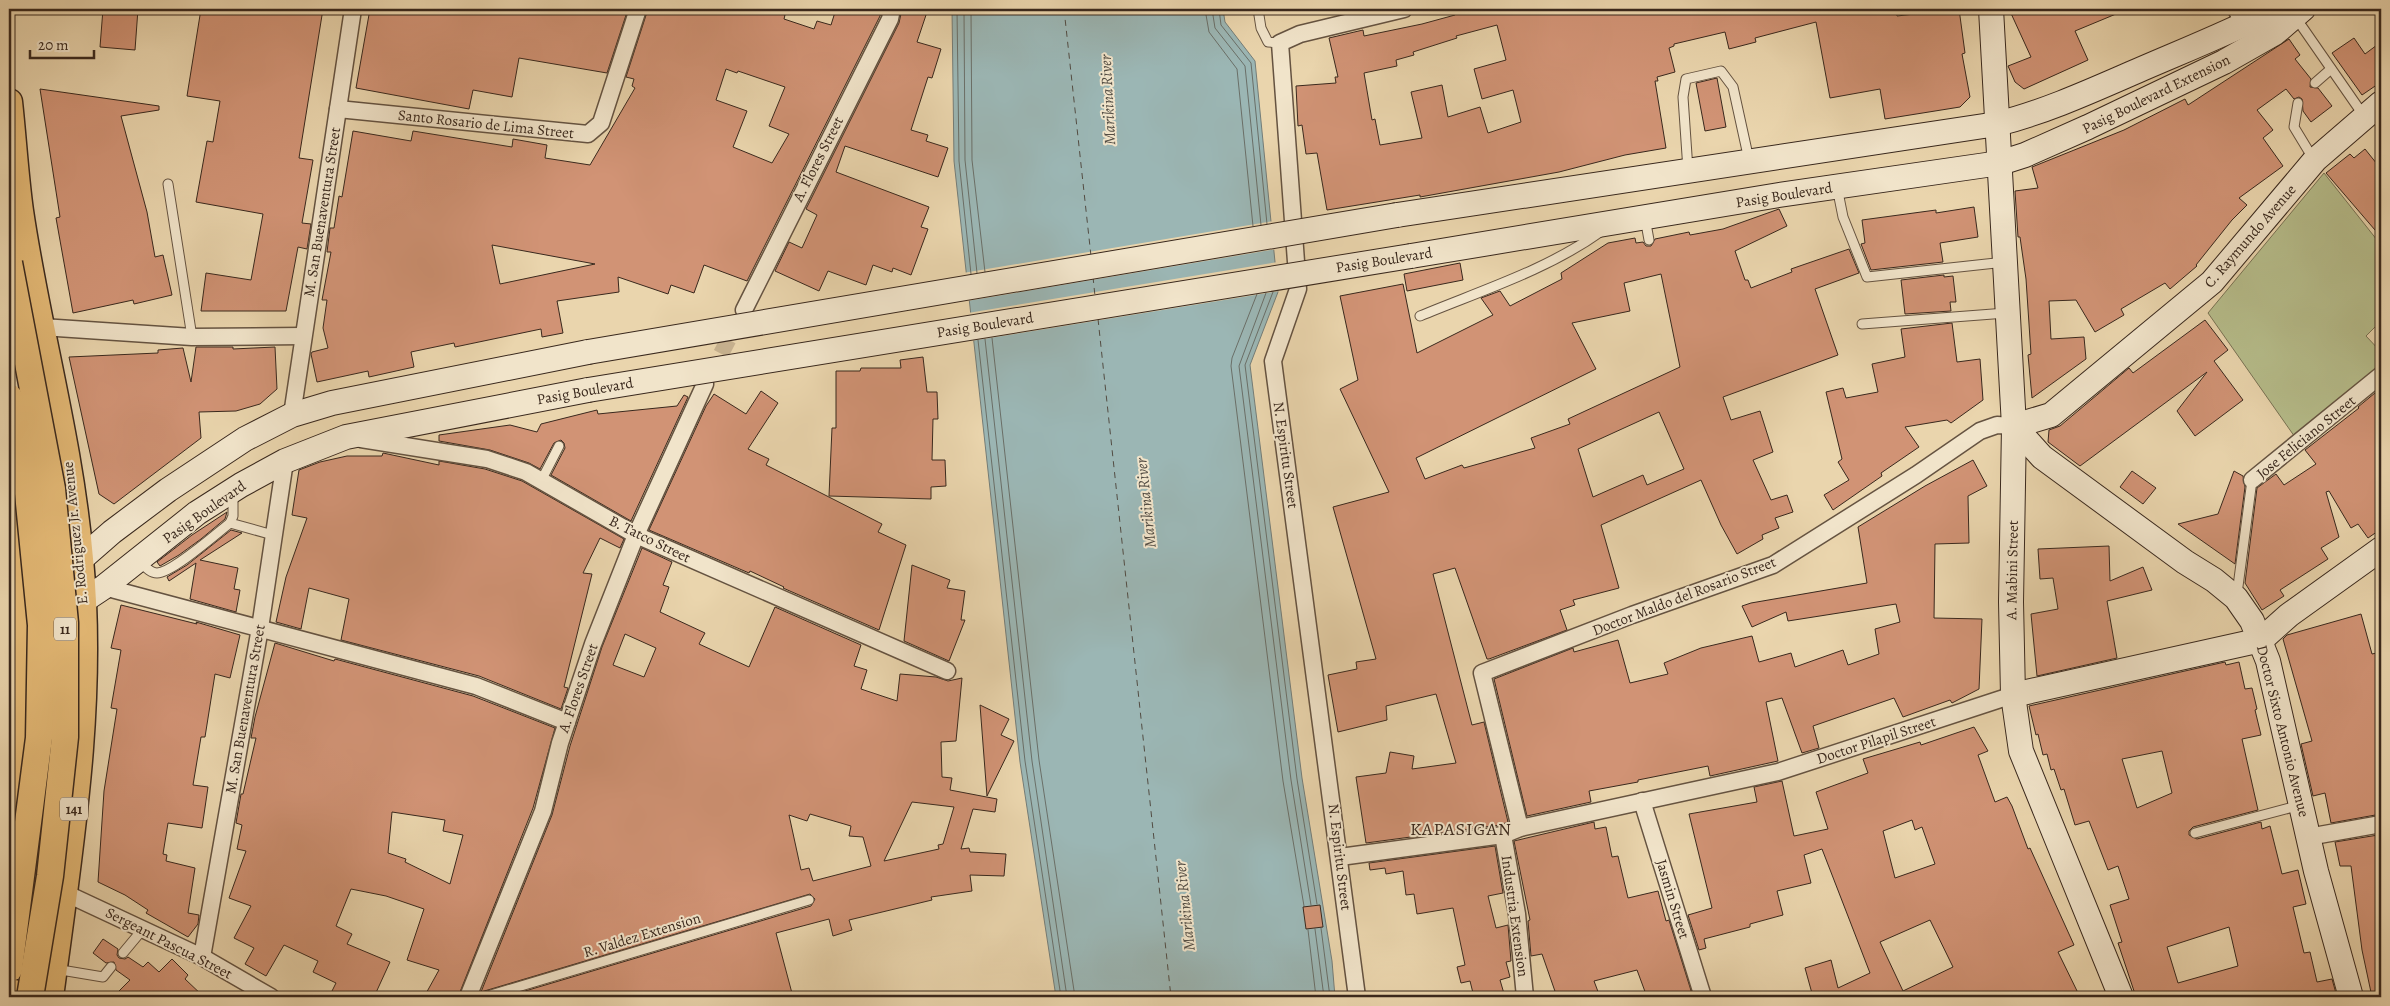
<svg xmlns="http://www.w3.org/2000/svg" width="2390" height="1006" font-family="Alegreya,serif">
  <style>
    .green { fill: #b6bd8b; stroke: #787254 }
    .water { fill: #9bb6b4; stroke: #747d78 }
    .pier { fill: #ead5ad }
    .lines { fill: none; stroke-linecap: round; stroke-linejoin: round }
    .shore { stroke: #6a6f68; stroke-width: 1 }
    .ferry { stroke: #524c43; stroke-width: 1; stroke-dasharray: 6 5; stroke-linecap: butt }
    .building { fill: #d19375; stroke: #39281d; fill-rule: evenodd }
    .street-tunnel { stroke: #c7b290; stroke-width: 16; stroke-dasharray: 16 8; stroke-linecap: butt }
    .lane-casing { stroke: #655341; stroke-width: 11 }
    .street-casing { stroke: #655341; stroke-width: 19 }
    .secondary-casing { stroke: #39281d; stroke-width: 26 }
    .primary-casing { stroke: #39281d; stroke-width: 29 }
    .lane { stroke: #f1e4ca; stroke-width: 9 }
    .street { stroke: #f1e4ca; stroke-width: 16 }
    .secondary { stroke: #f1e4ca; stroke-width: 24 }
    .primary { stroke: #e5ba76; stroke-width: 26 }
    .secondary-bridge-casing { stroke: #39281d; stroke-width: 26; stroke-linecap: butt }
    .primary-bridge-casing { stroke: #39281d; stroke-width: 29; stroke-linecap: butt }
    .secondary-bridge { stroke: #f1e4ca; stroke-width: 24 }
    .primary-bridge { stroke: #e5ba76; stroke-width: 26 }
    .labels { text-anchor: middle; stroke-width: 4; stroke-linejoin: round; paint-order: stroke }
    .shield { fill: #f1e4ca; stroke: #706051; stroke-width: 1 }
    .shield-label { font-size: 14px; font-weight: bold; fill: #39281d }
    .street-label { font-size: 15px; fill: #39281d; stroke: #f1e4ca }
    .water-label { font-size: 16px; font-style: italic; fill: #524c43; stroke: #f1e4ca }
    .quarter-label { font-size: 18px; letter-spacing: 1px; fill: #39281d; stroke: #f1e4ca }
  </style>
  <rect width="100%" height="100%" fill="#ead5ad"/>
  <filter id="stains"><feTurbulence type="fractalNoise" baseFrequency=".004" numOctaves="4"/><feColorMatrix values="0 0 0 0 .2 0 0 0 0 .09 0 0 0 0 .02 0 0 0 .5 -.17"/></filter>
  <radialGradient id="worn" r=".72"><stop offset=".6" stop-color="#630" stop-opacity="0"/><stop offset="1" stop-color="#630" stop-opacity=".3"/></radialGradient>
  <polygon class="green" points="2324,173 2381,245 2381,321 2366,336 2381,352 2381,370 2297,440 2208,313"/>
  <polygon class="water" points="952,9 1223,9 1225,22 1255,61 1278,292 1250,365 1302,778 1332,961 1335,997 1056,997 1020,762 954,161"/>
  <g class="pier">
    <polygon points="1274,221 1277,249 967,301 963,273"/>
    <polygon points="1278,262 1280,291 971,341 968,313"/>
  </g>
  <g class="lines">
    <g class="shore">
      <polyline points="957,9 959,161 971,274"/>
      <polyline points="964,9 965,160 977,273"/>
      <polyline points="971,9 972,160 985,272"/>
      <polyline points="1205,9 1209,32 1237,69 1253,226"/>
      <polyline points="1212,9 1215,28 1245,66 1261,225"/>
      <polyline points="1219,9 1221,25 1251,63 1267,224"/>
      <polyline points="1273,292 1245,365 1297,779 1317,904"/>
      <polyline points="1266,293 1239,366 1291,780 1311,905"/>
      <polyline points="1257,294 1232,358 1231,366 1283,781 1304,906"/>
      <polyline points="992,338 1039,760 1075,997"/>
      <polyline points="985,339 1032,761 1067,997"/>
      <polyline points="978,340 1025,761 1061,997"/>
      <polyline points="1321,928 1330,997"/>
      <polyline points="1315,929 1324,997"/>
      <polyline points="1308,930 1316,997"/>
    </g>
    <g class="ferry">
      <polyline points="1064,9 1091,256"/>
      <polyline points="1093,277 1095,296"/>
      <polyline points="1098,319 1171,997"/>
    </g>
  </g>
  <g class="building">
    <polygon points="103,9 138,9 135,50 100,47"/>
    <polygon points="201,9 323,9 299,158 313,160 302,223 311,224 307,249 298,247 286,311 201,311 206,273 251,280 263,214 196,202 207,141 213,142 220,101 187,96"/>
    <polygon points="370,9 628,9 607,73 519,58 512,97 473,90 469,109 356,88"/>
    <path d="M648 9H766L785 15 784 19 814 29 817 21 831 25 836 9H882L880 16 747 281 704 265 694 293 671 285 668 294 618 277 619 292 557 301 563 333 542 337 541 329 455 347 454 343 411 352 414 367 369 377 368 371 317 382 311 354 312 352 328 348 323 328 327 300H322L331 252H327L330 228H334L339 196 342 197 353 131 411 141 413 131 512 147 513 139 547 145 545 158 590 165 635 88 632 86 634 79 626 77ZM726 69 737 73 738 71 785 87 769 126 789 134 772 163 733 147 747 111 716 100ZM492 245 595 264 500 284Z"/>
    <polygon points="902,9 928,9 917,42 941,49 932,78 928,77 911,130 928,135 926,141 948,148 938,177 845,146 836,172 929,207 921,227 928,229 911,275 893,268 892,272 873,265 866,285 828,271 819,291 775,271 789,242 802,248 817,215 806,209 899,23"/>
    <path d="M1464 9H1896L1897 16 1959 9 1965 53 1962 54 1970 97 1960 107 1885 119 1880 89 1830 98 1816 22 1755 38 1756 42 1729 49 1725 32 1674 44V46L1669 48 1675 72 1657 77 1658 81H1655L1666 148 1625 155 1559 172 1420 197V195L1327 210 1317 153 1306 154 1302 125 1298 126 1296 86 1336 83 1335 77H1338L1329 38 1363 30 1364 36 1422 24 1455 15 1454 11ZM1497 25 1506 60 1474 69 1482 99 1513 90 1521 122 1488 133 1480 107 1448 117 1442 85 1411 92 1422 138 1380 145 1375 119 1372 120 1364 73 1397 66 1396 60 1414 55 1413 52 1457 38 1456 36Z"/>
    <polygon points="2009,9 2128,9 2075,31 2088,60 2024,89 2015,82 2008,66 2031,57"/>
    <polygon points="2354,38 2365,54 2381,42 2381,82 2362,95 2332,53"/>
    <polygon points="2289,39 2300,55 2295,59 2311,79 2310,87 2318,88 2332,106 2311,122 2303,111 2302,99 2299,97 2294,99 2286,89 2257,110 2273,130 2263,138 2283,166 2239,198 2247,205 2232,220 2196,265 2197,266 2170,289 2165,283 2121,309 2124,315 2095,332 2076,300 2049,301 2051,339 2084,337 2086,359 2032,398 2028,355 2031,354 2026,279 2020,237 2018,237 2015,191 2038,188 2032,167 2124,130 2185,99 2188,105"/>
    <polygon points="1717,78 1726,127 1705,131 1696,83"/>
    <polygon points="40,89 159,106 159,110 121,116 147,212 155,257 163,255 172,295 134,304 133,300 73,313 56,218 60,217"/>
    <polygon points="2365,149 2381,169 2381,237 2326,173 2350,154 2354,158"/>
    <polygon points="1974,207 1978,237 1940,243 1943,262 1871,270 1861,244 1865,243 1862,220 1936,210 1936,213"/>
    <path d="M1779 209 1787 226 1735 251 1745 280H1748L1751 288 1792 272 1791 269 1849 249 1859 273 1815 289 1838 355 1723 397 1731 420 1760 411 1773 452 1753 460 1771 500 1787 495 1793 512 1775 518 1779 528 1762 535 1763 539 1737 554 1721 525 1701 480 1601 525 1619 588 1573 600 1575 605 1560 610 1567 630 1489 659H1487L1455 568 1433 574 1472 725 1484 722 1508 822 1500 825 1366 843 1356 777 1386 773 1390 752 1414 756 1412 769 1456 763 1436 694 1386 706 1387 720 1338 732 1328 675 1357 669 1356 662 1376 659 1333 507 1389 492 1340 389 1358 380 1340 296 1403 284 1417 353 1493 315 1481 298 1500 291 1510 306 1562 279 1561 273 1608 243 1635 238 1636 243 1643 242 1646 246H1651L1655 239 1689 232 1690 235 1723 229ZM1661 274 1680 367 1568 419 1570 424 1531 438 1535 448 1464 468 1462 465 1425 479 1416 458 1596 369 1572 323 1630 311 1624 283ZM1659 412 1684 469 1647 485 1643 475 1593 497 1578 449Z"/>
    <polygon points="1460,263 1463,280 1407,291 1404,274"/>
    <polygon points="1944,275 1944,277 1953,276 1956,302 1950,302 1951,311 1905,314 1901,280"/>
    <polygon points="2205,320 2228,350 2214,361 2243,400 2195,436 2177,411 2207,372 2080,466 2048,442 2049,430 2060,426 2129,368 2133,373"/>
    <polygon points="1952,323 1957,362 1980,359 1983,400 1951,423 1947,420 1905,427 1919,447 1881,473 1882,476 1833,510 1824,495 1849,480 1838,462 1842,459 1826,392 1843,388 1846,398 1878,392 1872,364 1905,357 1901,329"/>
    <polygon points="196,347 233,347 233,349 275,347 277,389 260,404 236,411 199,412 201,438 114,504 99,494 69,357 158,353 158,350 183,348 191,382"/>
    <polygon points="923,357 927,392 937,392 938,419 933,419 932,460 945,460 946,486 931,487 931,499 829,496 832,428 836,428 836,371 860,371 861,368 901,368 900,360"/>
    <polygon points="2381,388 2381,529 2368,538 2358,524 2351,528 2329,491 2326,492 2339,537 2321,548 2328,559 2280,590 2284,596 2262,610 2245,583 2257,488 2276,474 2284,485 2316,464 2305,450 2359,408 2358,407"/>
    <polygon points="761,391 778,403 748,449 769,459 766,465 882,524 878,532 906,545 879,630 783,588 784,587 750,571 749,573 649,530 706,406 714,394 746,414"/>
    <polygon points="684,395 688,397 631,521 551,475 565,448 564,443 561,440 554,443 540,469 529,463 490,450 439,441 439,435 510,425 537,432 541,424 597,410 598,414 677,406"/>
    <polygon points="383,453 439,465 439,461 485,469 522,481 624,539 620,548 600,538 583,573 592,574 564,687 568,688 561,709 479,676 341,640 349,599 309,588 301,629 276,622 286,577 307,518 292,515 299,470 320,462 347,456 382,456"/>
    <polygon points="1973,460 1987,486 1968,496 1969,543 1935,544 1934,618 1982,619 1979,689 1952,703 1950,700 1903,717 1894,698 1813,726 1819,748 1802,753 1782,698 1766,702 1778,761 1710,776 1708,766 1638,780 1638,782 1589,791 1591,802 1527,816 1494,679 1573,648 1574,652 1618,640 1630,683 1668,674 1664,663 1701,648 1752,636 1759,662 1791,653 1795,667 1843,650 1848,665 1879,654 1875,629 1900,622 1896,604 1788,621 1786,612 1752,627 1742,606 1751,603 1867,583 1858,527 1925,486"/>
    <polygon points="2132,471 2156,488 2143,504 2120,487"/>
    <polygon points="2234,471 2243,476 2245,487 2235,564 2178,524 2218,514"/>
    <polygon points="227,512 225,519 201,539 179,555 160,566 157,562 192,535"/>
    <polygon points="231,530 242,533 200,560 238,568 234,589 240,590 236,612 190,599 196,563 169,581 167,577 187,565"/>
    <polygon points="2109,546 2110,581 2143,567 2152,590 2107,601 2117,658 2037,676 2031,614 2058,609 2053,578 2040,579 2038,549"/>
    <path d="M642 548 672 562 663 585 669 587 660 612 705 633 699 644 749 667 775 607 861 645 854 666 867 670 861 689 897 701 900 674 936 677 948 681 962 678 956 741 941 742 942 777 952 778 950 790 997 799 995 812 973 809 961 849 969 848 970 852 1006 854 1004 876 970 875 972 891 931 897 932 900 849 920 852 930 833 936 829 919 776 933 793 997H505L811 906 815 899 810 894 481 992 552 815 570 746 602 647ZM625 634 656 648 644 677 613 665ZM912 802 954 807 943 844 938 845 939 849 884 861ZM810 814 851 826 849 836 863 837 871 866 813 881 809 868 801 870 789 815 807 821Z"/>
    <polygon points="912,565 950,580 947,588 965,591 961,620 965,620 949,661 904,641"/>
    <polygon points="121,605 197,624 196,622 240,635 230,678 215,674 205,737 201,737 193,785 208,787 202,828 168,823 163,854 167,855 166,861 195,868 188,913 199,915 198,924 188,937 146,913 148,910 125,895 98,882 104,791 117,709 111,708 121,650 111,648"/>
    <polygon points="2361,614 2372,654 2381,652 2381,814 2331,823 2325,793 2313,796 2301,744 2312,741 2283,639 2287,635"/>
    <path d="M275 643 334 661 335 659 473 696 555 728 533 808 458 997H424L439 970 407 960 424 909 386 896 351 889 336 926 352 934 347 944 390 962 374 997H329L336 983 313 972 318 961 284 945 266 976 245 964 254 948 234 938 251 906 229 898 246 851 237 849 242 825 236 823 241 794H243L256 738H251L255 717ZM392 812 445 820 443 831 463 835 450 884 405 862 406 859 388 853Z"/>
    <path d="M2225 662 2226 665 2239 662 2245 689 2252 688 2257 709 2255 710 2261 735 2242 739 2258 810 2193 827 2189 831V835L2197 839 2261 822 2262 829 2270 826 2282 874 2298 870 2306 904 2293 907 2304 953 2310 952 2317 982 2332 979 2337 997H2246L2245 992 2223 997H2136L2118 943 2122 942 2110 905 2129 899 2118 866 2108 870 2089 821 2075 825 2064 789 2061 790 2054 769 2051 770 2047 754 2043 755 2038 734 2036 735 2029 706ZM2162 751 2172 793 2137 808 2122 759ZM2229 927 2238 966 2178 983 2167 947Z"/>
    <polygon points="980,705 1009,719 1001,735 1014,741 987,796"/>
    <path d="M1974 727 1988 751 1978 755 1995 802 2007 797 2012 806 2028 849 2030 848 2074 945 2058 952 2080 997H1813L1805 968 1831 960 1838 988 1870 973 1822 849 1804 855 1811 883 1777 891 1783 915 1750 924V927L1704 939 1706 948 1699 950 1688 915 1712 908 1689 814 1757 802 1754 787 1782 781 1794 836 1828 829 1816 792 1868 773 1863 759 1920 742 1921 745ZM1912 820 1915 830 1922 827 1935 864 1895 878 1883 831ZM1930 920 1953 967 1903 991 1880 942Z"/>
    <polygon points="1594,822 1595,829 1606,827 1612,857 1618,856 1628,898 1658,891 1666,921 1669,920 1693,997 1647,997 1637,970 1594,981 1600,997 1557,997 1542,954 1531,956 1528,921 1530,920 1514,841"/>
    <polygon points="2378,835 2381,850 2381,997 2372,997 2362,950 2351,866 2340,866 2335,842"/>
    <polygon points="1495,846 1503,893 1488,896 1496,928 1508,925 1511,961 1506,962 1510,977 1500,980 1505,997 1474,997 1470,981 1461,983 1457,967 1465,965 1453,908 1417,914 1414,894 1406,895 1403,871 1386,874 1385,868 1370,870 1369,863"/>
    <polygon points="1320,905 1323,927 1306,929 1303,907"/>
    <polygon points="103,939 118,949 117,955 119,958 125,959 128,957 143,967 148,962 159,972 172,959 188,975 185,979 204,997 113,997 130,980 116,970 114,962 106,963 93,953"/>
  </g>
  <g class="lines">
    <polyline class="street-tunnel" points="710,375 738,321"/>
    <defs>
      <g id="lane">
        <polyline points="1258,9 1261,28 1268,42 1280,43"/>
        <polyline points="2296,18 2364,116"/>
        <polyline points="2315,83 2331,69"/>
        <polyline points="2298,103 2294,127 2314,160"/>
        <polyline points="1688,170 1683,97 1686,79 1721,71 1733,87 1749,160"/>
        <polyline points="168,184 192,337"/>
        <polyline points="1837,187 1843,217 1867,277 2005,262"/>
        <polyline points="1645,218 1649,240"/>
        <path d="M1420 316C1480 291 1547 270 1600 232"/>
        <polyline points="1862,324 2006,313"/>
        <polyline points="541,481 559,446"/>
        <polyline points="230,523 273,535"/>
        <path d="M138 560C143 564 149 573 157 573 172 573 216 534 230 523L233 516V492"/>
        <polyline points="2237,594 2252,480"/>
        <polyline points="2195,833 2301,805"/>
        <polyline points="123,953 143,929"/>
        <polyline points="55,969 103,977 111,967"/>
        <polyline points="484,997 809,900"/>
      </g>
      <g id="street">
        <polyline points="2236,9 2244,25"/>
        <polyline points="338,109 588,134 601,123 638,9"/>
        <polyline points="744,310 890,19 892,9"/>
        <polyline points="42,327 192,337 303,336"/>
        <polyline points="292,415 353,9"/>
        <polyline points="361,439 487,459 526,472 636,535 947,671"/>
        <polyline points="2252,480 2381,375"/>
        <polyline points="104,587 476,686 567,722"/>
        <polyline points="1642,801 1703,997"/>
        <polyline points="1520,828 1482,673 1632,615 1773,565 1916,475 1980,431 1997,425 2014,426"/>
        <polyline points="1503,835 1517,914 1525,997"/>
        <polyline points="2308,837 2381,824"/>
        <polyline points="1340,857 1503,835 1520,828 1778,772 2013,695"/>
        <polyline points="65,893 202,957 271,997"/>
        <polyline points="202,957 260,628 285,461"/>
        <polyline points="468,997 543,811 560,743 593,644 636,535 705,384"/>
        <polyline points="1357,997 1273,361 1298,289 1280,43 1300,34 1404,9"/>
      </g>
      <g id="secondary">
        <polyline points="1991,9 2014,426 2011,602 2013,695 2021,751 2121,997"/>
        <path d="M1397 215 1997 124C2045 112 2091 91 2137 71 2183 51 2231 32 2276 9"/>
        <polyline points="1411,256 1779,195 2000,163 2025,155 2088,127 2224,62 2275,33 2303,9"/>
        <polyline points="2014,426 2042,457 2185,562 2214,580 2236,598 2252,621 2268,661 2316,871 2351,997"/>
        <polyline points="2014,426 2051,415 2212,282 2315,160 2381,103"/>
        <polyline points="65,563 80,560 112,532 168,490 245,439 292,415 332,403 588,352"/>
        <polyline points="67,604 83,601 104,587 197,513 241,485 285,461 346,437 588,390"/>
        <polyline points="2013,695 2261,640 2289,615 2381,549"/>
      </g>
      <g id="primary">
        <path d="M9 102C13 138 15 175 20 211 37 327 70 441 80 559 94 706 69 852 50 997"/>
        <path d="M9 521C17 591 18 661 16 731 16 758 11 785 9 811"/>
        <polyline points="9,992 31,997"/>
      </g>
    </defs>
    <use href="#lane" class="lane-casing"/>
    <use href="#street" class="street-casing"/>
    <use href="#secondary" class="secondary-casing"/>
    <use href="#primary" class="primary-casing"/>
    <use href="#lane" class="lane"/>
    <use href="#street" class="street"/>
    <use href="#secondary" class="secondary"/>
    <use href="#primary" class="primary"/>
    <defs>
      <g id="secondary-bridge">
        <polyline points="588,352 1397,215"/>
        <polyline points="588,390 1411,256"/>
      </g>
      <g id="primary-bridge">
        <polyline points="9,263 52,489 65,623 65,737 50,876 30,997"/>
        <polyline points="9,397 28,493 41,625 39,738 9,969"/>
      </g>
    </defs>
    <use href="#secondary-bridge" class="secondary-bridge-casing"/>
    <use href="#primary-bridge" class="primary-bridge-casing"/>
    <use href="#secondary-bridge" class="secondary-bridge"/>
    <use href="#primary-bridge" class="primary-bridge"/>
  </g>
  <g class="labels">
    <g class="shield">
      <rect x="54" y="617.5" width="22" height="23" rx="4"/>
      <rect x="60" y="797.5" width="28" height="23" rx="4"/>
    </g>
    <g class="shield-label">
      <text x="65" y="634">11</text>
      <text x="74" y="814">141</text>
    </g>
    <g class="street-label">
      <text transform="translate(2156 94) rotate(-26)" y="5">Pasig Boulevard Extension</text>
      <text transform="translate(486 124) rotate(6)" y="5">Santo Rosario de Lima Street</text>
      <text transform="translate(818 159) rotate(-63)" y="5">A. Flores Street</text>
      <text transform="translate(1784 195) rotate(-9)" y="5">Pasig Boulevard</text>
      <text transform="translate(322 212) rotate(-81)" y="5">M. San Buenaventura Street</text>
      <text transform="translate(2250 236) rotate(-49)" y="5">C. Raymundo Avenue</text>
      <text transform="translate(1384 260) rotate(-9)" y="5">Pasig Boulevard</text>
      <text transform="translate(985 325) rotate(-9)" y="5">Pasig Boulevard</text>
      <text transform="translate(585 391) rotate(-10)" y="5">Pasig Boulevard</text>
      <text transform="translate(2306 437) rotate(-39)" y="5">Jose Feliciano Street</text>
      <text transform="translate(1286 455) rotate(82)" y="5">N. Espiritu Street</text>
      <text transform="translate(204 512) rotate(-35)" y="5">Pasig Boulevard</text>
      <text transform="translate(75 533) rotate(-96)" y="5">E. Rodriguez Jr. Avenue</text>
      <text transform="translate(650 539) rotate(26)" y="5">B. Tatco Street</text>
      <text transform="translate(2012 570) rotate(-89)" y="5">A. Mabini Street</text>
      <text transform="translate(1684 596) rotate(-21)" y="5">Doctor Maldo del Rosario Street</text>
      <text transform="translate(578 688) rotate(-71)" y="5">A. Flores Street</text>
      <text transform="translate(245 709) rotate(-80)" y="5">M. San Buenaventura Street</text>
      <text transform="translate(2283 731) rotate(76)" y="5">Doctor Sixto Antonio Avenue</text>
      <text transform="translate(1876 740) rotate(-18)" y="5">Doctor Pilapil Street</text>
      <text transform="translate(1340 857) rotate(83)" y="5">N. Espiritu Street</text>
      <text transform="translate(1673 899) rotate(73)" y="5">Jasmin Street</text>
      <text transform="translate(1515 916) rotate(82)" y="5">Industria Extension</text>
      <text transform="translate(642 935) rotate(-17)" y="5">R. Valdez Extension</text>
      <text transform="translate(169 943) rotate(27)" y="5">Sergeant Pascua Street</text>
    </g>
    <g class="water-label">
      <text transform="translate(1107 100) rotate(-93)" y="6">Marikina River</text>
      <text transform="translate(1145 503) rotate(-96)" y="6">Marikina River</text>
      <text transform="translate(1184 906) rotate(-96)" y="6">Marikina River</text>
    </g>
    <g class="quarter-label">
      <text x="1461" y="835">KAPASIGAN</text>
    </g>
  </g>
  <rect width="2390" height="1006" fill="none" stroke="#ead5ad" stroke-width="30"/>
  <rect x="10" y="10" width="2370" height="986" fill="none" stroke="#39281d" stroke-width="2.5"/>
  <rect x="15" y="15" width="2360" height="976" fill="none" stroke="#39281d"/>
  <path d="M30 50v8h64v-8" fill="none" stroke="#39281d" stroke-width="2.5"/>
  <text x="38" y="50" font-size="15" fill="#39281d" stroke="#f1e4ca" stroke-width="4" paint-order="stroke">20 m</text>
  <rect width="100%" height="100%" filter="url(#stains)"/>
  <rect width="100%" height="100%" fill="url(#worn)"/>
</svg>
